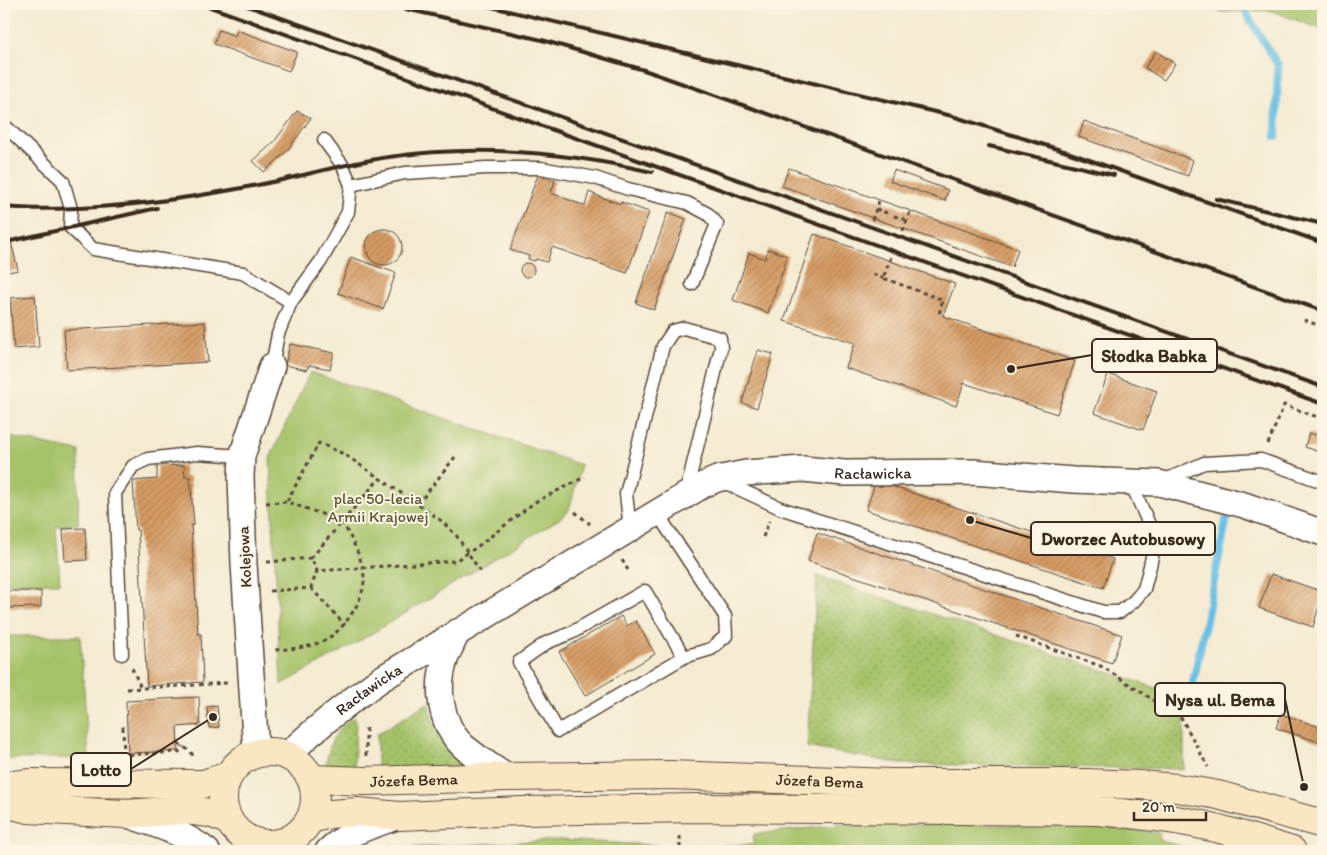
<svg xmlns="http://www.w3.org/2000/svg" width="1327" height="855" font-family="Itim,sans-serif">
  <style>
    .grass { fill: url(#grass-dots); stroke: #707644 }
    .green { fill: #a6c269; stroke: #707644 }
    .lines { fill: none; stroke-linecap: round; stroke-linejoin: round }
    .stream { stroke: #68bfe5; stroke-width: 8 }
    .building { fill: url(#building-hatch) }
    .lane-casing { stroke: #574739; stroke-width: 15 }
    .street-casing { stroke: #574739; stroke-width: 28 }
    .secondary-casing { stroke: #574739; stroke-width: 30 }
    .path { stroke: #574739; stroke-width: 3; stroke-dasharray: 4 4; stroke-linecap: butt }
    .lane { stroke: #fff; stroke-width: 12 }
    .street { stroke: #fff; stroke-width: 25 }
    .secondary { stroke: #fbe6c4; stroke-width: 28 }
    .rail { stroke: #3b2a1e; stroke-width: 4 }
    .labels { text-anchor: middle; stroke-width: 4; stroke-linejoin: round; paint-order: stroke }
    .street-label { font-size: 16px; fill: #3b2a1e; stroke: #fcf5e5 }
    .park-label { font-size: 16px; fill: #5b5834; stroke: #fcf5e5 }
    .leader { fill: none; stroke: #3b2a1e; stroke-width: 2 }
    .callout-dot { fill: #3b2a1e; stroke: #fcf5e5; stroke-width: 2 }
    .callout { fill: #fcf5e5; stroke: #3b2a1e; stroke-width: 2 }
    .callout-label { font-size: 18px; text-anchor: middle; font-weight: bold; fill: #3b2a1e }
  </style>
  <defs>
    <pattern id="grass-dots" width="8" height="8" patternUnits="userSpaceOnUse" patternTransform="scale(1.25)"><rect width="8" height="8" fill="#a6c269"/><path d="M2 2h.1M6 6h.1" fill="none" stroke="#889e56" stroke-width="1.8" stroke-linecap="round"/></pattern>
    <pattern id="building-hatch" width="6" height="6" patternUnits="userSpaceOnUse" patternTransform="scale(1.25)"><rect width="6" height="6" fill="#d69b64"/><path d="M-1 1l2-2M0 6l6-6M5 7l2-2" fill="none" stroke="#af7f52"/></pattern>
  </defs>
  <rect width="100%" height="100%" fill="#fcf5e5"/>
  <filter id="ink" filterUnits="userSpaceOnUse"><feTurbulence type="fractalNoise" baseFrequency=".02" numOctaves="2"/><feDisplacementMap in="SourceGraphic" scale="10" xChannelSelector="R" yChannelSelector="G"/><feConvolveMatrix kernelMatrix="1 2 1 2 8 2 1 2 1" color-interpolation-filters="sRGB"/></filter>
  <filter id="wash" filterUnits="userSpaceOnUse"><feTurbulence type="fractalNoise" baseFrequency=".0096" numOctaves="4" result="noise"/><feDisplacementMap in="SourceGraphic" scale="20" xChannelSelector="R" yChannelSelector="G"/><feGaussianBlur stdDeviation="1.12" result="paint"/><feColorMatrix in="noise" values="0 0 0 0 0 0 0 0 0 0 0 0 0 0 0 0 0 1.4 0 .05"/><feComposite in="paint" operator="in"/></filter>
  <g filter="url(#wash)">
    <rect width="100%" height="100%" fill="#f4ebd2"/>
    <g class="grass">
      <polygon points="817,576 1184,697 1184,769 901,764 807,747"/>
      <path d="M429 702C433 730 446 753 469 770L377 771V734Z"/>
      <path d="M354 717 356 721 354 771 326 766C329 743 334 730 354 717Z"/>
    </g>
    <g class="green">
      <polygon points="1196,4 1323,4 1323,30 1269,10 1222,12"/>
      <polygon points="310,372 581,465 569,510 559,519 358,642 281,685 270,458"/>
      <polygon points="4,436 79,451 78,524 56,527 60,583 4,583"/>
      <polygon points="4,636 80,636 89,758 4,759"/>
      <polygon points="839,825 1085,825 1159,833 1160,841 1203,851 387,851 397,848 559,840 670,846 753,845 754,834"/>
    </g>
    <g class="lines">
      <g class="stream">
        <polyline points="1244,4 1247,15 1278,65 1276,137"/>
        <polyline points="1190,698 1227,517"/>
      </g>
    </g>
    <g id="blocks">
      <g class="building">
        <polygon points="219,30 235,36 237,30 297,52 289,71 214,44"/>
        <polygon points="1156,51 1175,64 1164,80 1145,68"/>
        <polygon points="297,111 311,118 287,151 264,172 253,161 274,142"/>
        <polygon points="1084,121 1193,160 1188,176 1079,137"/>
        <polygon points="789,168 1018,249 1012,267 782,186"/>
        <polygon points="894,170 948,190 945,201 890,181"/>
        <polygon points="538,175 555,181 551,193 585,206 589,192 605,199 606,198 608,200 621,204 621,202 649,212 627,273 552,247 547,262 536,259 535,261 528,259 529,256 510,250"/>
        <polygon points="668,212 686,219 654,310 636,303"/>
        <circle cx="384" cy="247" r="18"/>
        <polygon points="8,229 18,270 4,273 4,230"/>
        <polygon points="814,234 955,284 943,316 1075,361 1057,414 964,383 956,406 846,368 855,343 784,321"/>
        <polygon points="768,249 788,256 768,313 733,300 749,253 765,259"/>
        <polygon points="351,257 396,273 383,309 338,293"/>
        <circle cx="527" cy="270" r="7"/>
        <polygon points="35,296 39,347 14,349 10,298"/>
        <polygon points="205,322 208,362 67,370 64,330"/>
        <polygon points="290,344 334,353 330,369 309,365 307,370 285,365"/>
        <polygon points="758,350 773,354 757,408 742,403"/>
        <polygon points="1108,374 1157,391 1143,430 1094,413"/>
        <polygon points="1309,433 1323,437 1323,453 1305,447"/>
        <polygon points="184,465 185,477 190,477 194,525 191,525 198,634 201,634 203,682 147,686 138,530 136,530 133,481 157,479 157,466"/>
        <polygon points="876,481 1113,559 1103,588 866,510"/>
        <polygon points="85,528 87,560 65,561 63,529"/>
        <polygon points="817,533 1122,635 1112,663 808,561"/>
        <polygon points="1271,574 1323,592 1313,627 1259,608"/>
        <polygon points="4,591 41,591 41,607 4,608"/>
        <polygon points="621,616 627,626 636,621 655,654 585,696 559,652"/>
        <polygon points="199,697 200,725 177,727 178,751 128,753 126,701"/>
        <polygon points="217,706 219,727 209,728 207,707"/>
        <polygon points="1281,714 1323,728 1319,742 1276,728"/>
      </g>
    </g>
  </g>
  <g filter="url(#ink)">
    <use href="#blocks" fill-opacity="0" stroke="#574739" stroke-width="1"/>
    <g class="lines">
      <defs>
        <g id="lane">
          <polyline points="4,125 63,181 71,209 70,227 93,249 243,273 291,302"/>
          <polyline points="324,140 343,166 351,185"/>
          <polyline points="272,366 278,334 291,302 321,261 348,212 351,185 405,173 486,168 541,168 595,178 628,189 687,203 708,214 717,224 692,284"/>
          <polyline points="722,481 780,508 1103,612 1120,612 1134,601 1144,589 1150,566 1153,552 1148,522 1131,483"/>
          <polyline points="1163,481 1204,463 1261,460 1323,482"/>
          <polyline points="657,513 725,616 726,636 711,649 684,657 558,731 519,662 546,643 571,633 645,591 684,657"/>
          <polyline points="630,529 626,494 663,346 673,331 684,328 720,338 721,348 686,493"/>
          <polyline points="122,654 115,493 133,466 148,459 197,453 242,456"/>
        </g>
        <g id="street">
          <path d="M457 632C454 641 449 649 446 657 435 687 440 724 463 746 477 758 492 767 507 777"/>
          <polyline points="256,753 244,564 241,477 242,456 272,366"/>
          <path id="s1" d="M287 755C317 727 348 702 381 679L703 485 717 479 746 473 803 469 844 473 973 472 1073 480 1159 483 1244 505 1323 533"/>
          <path d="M128 815C155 824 184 833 207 851"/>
          <polyline points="251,841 254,851"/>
          <polyline points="291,851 293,838"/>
          <path d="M328 851C347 832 374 825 399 816"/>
        </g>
        <g id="secondary">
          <circle cx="269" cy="798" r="46"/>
          <path id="s2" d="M312 779 366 781 507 777 669 775 892 783H1086L1140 785 1177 788 1218 795 1323 824"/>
          <polyline points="4,786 31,783 203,784 228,776"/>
          <polyline points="4,803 28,809 125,814 185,810 210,813 228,820"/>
          <path d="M311 819 330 814 358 812 399 816 522 811 697 808 1097 811C1136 814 1173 818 1211 827 1238 833 1265 843 1292 851"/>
        </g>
      </defs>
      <use href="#lane" class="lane-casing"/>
      <use href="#street" class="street-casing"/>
      <use href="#secondary" class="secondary-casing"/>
      <g class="path">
        <polyline points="876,209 887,213"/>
        <polyline points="894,216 907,220"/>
        <polyline points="872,220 880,198"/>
        <polyline points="903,231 911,209"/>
        <polyline points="891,257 883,278 943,300 939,314"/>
        <polyline points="873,274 883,278"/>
        <polyline points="1304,320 1323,327"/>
        <polyline points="1268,444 1284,405 1323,419"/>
        <polyline points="287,501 319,443 344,454 438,518 456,535 482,574"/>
        <path d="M266 503 287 502 342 521C351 539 365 561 364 582 363 592 359 602 354 610 333 645 311 648 273 650"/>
        <polyline points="418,504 455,457"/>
        <polyline points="575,512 590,524"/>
        <polyline points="763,537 769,521"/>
        <polyline points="311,558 379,479"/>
        <polyline points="622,560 628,570"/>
        <polyline points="267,562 311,558 317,571 455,561 477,547 535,502 585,477"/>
        <polyline points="311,588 345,625"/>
        <polyline points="270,591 311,588 317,571"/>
        <polyline points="1016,636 1103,667 1182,719 1208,767"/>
        <polyline points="132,668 141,688"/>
        <polyline points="127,689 228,683"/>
        <polyline points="178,743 191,752 194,758"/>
        <polyline points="124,755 123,728 127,727"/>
        <polyline points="366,756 366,724"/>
        <polyline points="124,758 124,755 179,752 183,746"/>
        <polyline points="680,836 680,851"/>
        <polyline points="386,846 392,851"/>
        <polyline points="580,851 600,848 625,851"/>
        <polyline points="1114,851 1161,848"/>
      </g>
      <use href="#lane" class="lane"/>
      <use href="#street" class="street"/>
      <use href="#secondary" class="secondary"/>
      <g class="rail">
        <polyline points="202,4 528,121 1323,404"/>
        <polyline points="242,4 1323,387"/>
        <polyline points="384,4 542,40 644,70 1323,311"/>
        <polyline points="479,4 952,116 1067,152 1323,243"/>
        <polyline points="989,146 1114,175"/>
        <polyline points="1216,199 1323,224"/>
        <path d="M4 207C35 210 67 209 98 207 160 203 221 193 282 180 317 172 353 162 389 157 477 144 566 152 652 172"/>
        <polyline points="11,241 157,208"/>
      </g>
    </g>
  </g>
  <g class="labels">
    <g class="street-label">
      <text dy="6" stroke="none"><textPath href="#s1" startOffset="669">Racławicka</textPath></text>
      <text transform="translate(244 557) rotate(-93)" y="6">Kolejowa</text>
      <text dy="6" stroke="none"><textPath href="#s1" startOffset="105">Racławicka</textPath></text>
      <text dy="6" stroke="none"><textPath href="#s2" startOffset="102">Józefa Bema</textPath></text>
      <text dy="6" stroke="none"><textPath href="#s2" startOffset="508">Józefa Bema</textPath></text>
    </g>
    <g class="park-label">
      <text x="378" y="504">plac 50-lecia<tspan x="378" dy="18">Armii Krajowej</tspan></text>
    </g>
  </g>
  <path class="leader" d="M1011 369L1092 355M970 520L1031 538M1304 787L1285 699M213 717L131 769"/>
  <g class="callout-dot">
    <circle cx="1011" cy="369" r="5"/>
    <circle cx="970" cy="520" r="5"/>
    <circle cx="1304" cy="787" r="5"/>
    <circle cx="213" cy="717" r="5"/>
  </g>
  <g class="callout">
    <rect x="1092" y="339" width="125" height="33" rx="5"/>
    <rect x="1031" y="522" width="184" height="33" rx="5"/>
    <rect x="1155" y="683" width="130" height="33" rx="5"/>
    <rect x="71" y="753" width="60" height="33" rx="5"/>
  </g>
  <g class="callout-label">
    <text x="1154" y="362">Słodka Babka</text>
    <text x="1123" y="545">Dworzec Autobusowy</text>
    <text x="1220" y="706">Nysa ul. Bema</text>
    <text x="101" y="776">Lotto</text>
  </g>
  <rect width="1327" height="855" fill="none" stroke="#fcf5e5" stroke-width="20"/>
  <path d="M1134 812v8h72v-8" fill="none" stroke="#3b2a1e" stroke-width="2.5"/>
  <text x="1142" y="812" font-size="15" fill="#3b2a1e" stroke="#fcf5e5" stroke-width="4" paint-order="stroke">20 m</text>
</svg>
